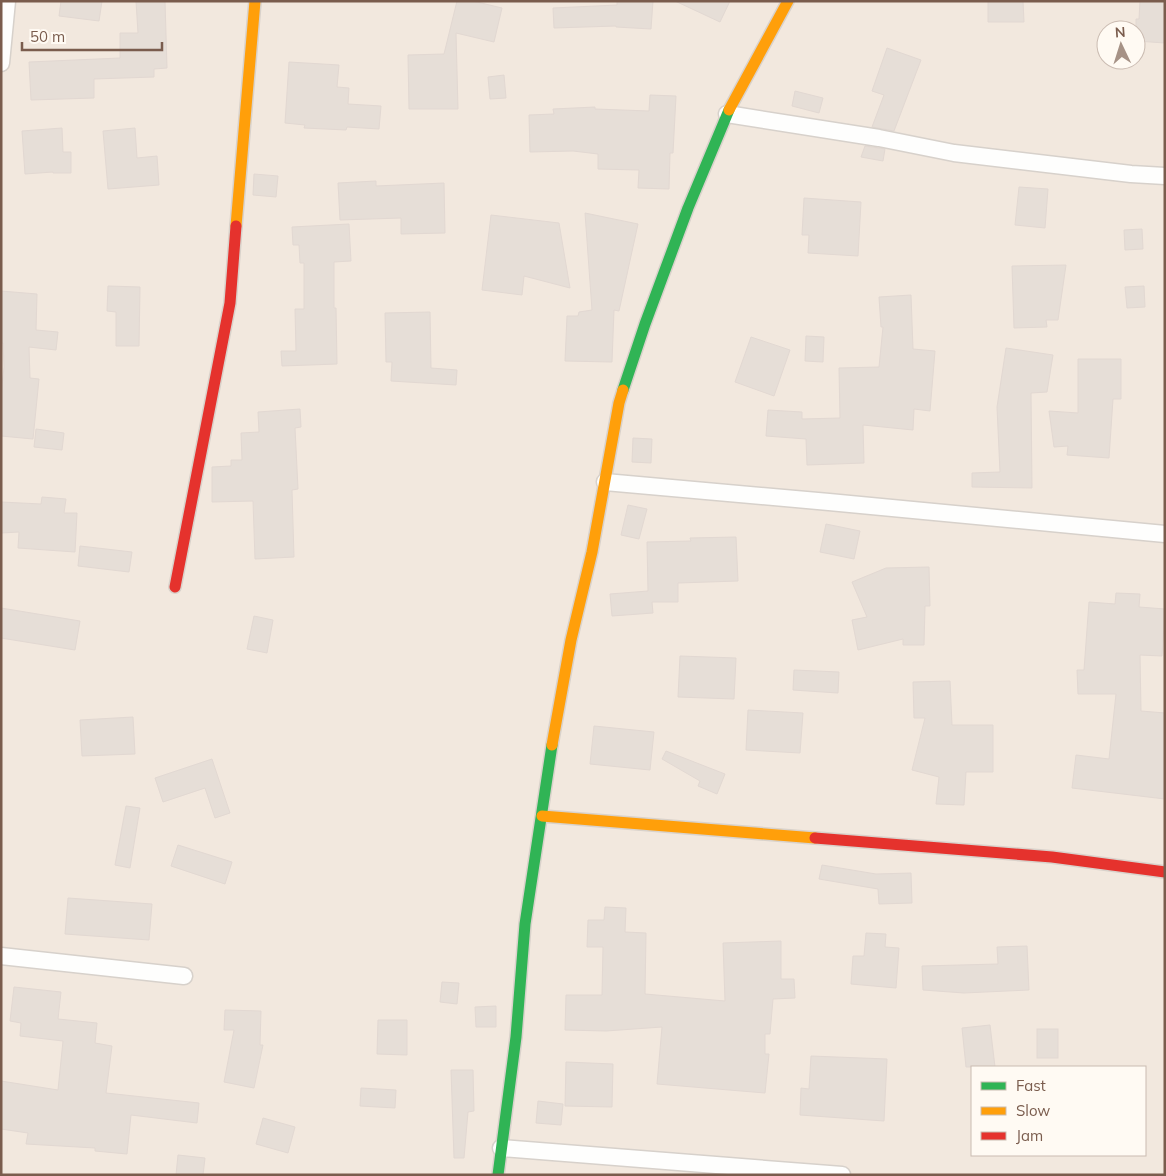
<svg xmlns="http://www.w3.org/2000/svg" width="1166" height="1176" font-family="Mulish,sans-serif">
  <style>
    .residential { fill: #f2e8de; fill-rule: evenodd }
    .building { fill: #e6ded7; stroke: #e2d8d2 }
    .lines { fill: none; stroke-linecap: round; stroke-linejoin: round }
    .street-casing { stroke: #d7d1cb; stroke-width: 19 }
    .fast-casing { stroke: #d9d2cb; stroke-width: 14 }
    .slow-casing { stroke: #d9d2cb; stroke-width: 14 }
    .jam-casing { stroke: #d9d2cb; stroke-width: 14 }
    .street { stroke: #fefefd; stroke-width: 16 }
    .fast { stroke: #30b455; stroke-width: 11 }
    .slow { stroke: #ff9f0a; stroke-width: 11 }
    .jam { stroke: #e5322d; stroke-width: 11 }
  </style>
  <rect width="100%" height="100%" fill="#f9f5f0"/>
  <path class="residential" d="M1 1H1165V1175H1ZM1106 30H1136V60H1106ZM972 1067H1145V1155H972Z"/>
  <g class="building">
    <polygon points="61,1 102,1 99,21 59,16"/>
    <polygon points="136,1 165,1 167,68 154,69 154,77 94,79 94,98 31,100 29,62 120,58 120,33 138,33"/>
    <polygon points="457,1 473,1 502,8 494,42 456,33 458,109 409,109 408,55 444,54"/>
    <polygon points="617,1 653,1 651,29 616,27 616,26 554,28 553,8 617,5"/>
    <polygon points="675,1 730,1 720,22"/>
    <polygon points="988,1 1023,1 1024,22 988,22"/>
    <polygon points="1140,1 1165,1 1165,43 1136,41 1136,19 1139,19"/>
    <polygon points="887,48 921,60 894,131 872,127 884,95 872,91"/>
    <polygon points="289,62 339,65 337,87 349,88 348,104 381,106 379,129 347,127 346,130 304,128 305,125 285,123"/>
    <polygon points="504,75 506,98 490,99 488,77"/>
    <polygon points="795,91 823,98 819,113 792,106"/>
    <polygon points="650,95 676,96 673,153 670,153 669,189 638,188 639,170 598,169 598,154 573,151 530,152 529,115 554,114 553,109 595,107 595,109 649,111"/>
    <polygon points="62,128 63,152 71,152 71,173 53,173 53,172 25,174 22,131"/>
    <polygon points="135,128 137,158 157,156 159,185 108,189 103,131"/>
    <polygon points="865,146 885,149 883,161 861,157"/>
    <polygon points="254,174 278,176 276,197 253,195"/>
    <polygon points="376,181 376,186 444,183 445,233 401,234 401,218 340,220 338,183"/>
    <polygon points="1019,187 1048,189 1045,228 1015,225"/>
    <polygon points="804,198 861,202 858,256 808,253 809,235 802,235"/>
    <polygon points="585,213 638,224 619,311 614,310 612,362 565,361 567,316 578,316 579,312 592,310"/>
    <polygon points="491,215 559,223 570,288 524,276 522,295 482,290"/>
    <polygon points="349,224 351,261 334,262 334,308 336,308 337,364 282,366 281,351 296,351 295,309 304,309 304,263 300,263 299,245 293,245 292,227"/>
    <polygon points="1142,229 1143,249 1125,250 1124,230"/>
    <polygon points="1066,265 1058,320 1046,320 1047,327 1014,328 1012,266"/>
    <polygon points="108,286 140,287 139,346 116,346 116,312 107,311"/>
    <polygon points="1144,286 1145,307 1127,308 1125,287"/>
    <polygon points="1,291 37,294 36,330 58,332 56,350 29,347 30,378 39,379 33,439 1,436 1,395 4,367 3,343 1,343"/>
    <polygon points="911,295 913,349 935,351 930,411 914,409 913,430 863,425 864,463 807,465 806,439 766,436 768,410 802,412 802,419 840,418 839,368 879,367 883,327 881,327 879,297"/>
    <polygon points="430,312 431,368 457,370 456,385 391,381 392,362 386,362 385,313"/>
    <polygon points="806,336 824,337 823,362 805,361"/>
    <polygon points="751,337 790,350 774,396 735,382"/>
    <polygon points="1006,348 1053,355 1047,392 1031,393 1032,488 972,487 972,473 1000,472 997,407"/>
    <polygon points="1078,359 1121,359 1121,399 1113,399 1109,458 1067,455 1068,446 1054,447 1049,411 1078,413"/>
    <polygon points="300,409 301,427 295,428 298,489 292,490 294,557 255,559 253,501 212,502 212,467 231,466 231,460 242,460 241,433 259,432 258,412"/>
    <polygon points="36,429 64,433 62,450 34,447"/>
    <polygon points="633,438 652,439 651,463 632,462"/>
    <polygon points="42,497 66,499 64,513 77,513 75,552 18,548 19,532 1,533 1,502 41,504"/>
    <polygon points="628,505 647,509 639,539 621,535"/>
    <polygon points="826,524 860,531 854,559 820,552"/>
    <polygon points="736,537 738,581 678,583 678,602 652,602 653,613 612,616 610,594 648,591 647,542 691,541 690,538"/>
    <polygon points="80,546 132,552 129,572 78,566"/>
    <polygon points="929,567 930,606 925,606 924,645 903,645 903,639 858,650 852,620 867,617 852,582 886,568"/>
    <polygon points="1116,593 1140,594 1139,607 1165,609 1162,656 1140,655 1141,711 1165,713 1165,799 1072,788 1076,755 1109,759 1116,694 1078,694 1077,670 1084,670 1089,602 1115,604"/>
    <polygon points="1,608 80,621 75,650 1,638"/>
    <polygon points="254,616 273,620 267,653 247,649"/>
    <polygon points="680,656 736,658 734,699 678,697"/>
    <polygon points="794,670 839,672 838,693 793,690"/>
    <polygon points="950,681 952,725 993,725 993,772 966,772 964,805 936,804 939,777 912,770 925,718 914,718 913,682"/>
    <polygon points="748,710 803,713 800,753 746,750"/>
    <polygon points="133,717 135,754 82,756 80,720"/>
    <polygon points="594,726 654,732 650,770 590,764"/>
    <polygon points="666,751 725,774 717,794 698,786 700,781 662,759"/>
    <polygon points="212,759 230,813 215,818 205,788 163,802 155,778"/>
    <polygon points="126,806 140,808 130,868 115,865"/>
    <polygon points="178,845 232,862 225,884 171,866"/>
    <polygon points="822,865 876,874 911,873 912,903 879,904 878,889 819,879"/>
    <polygon points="68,898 152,904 149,940 65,934"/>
    <polygon points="605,907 626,908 625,932 646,933 645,994 725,1001 723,943 781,941 781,979 794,979 795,998 773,999 770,1034 765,1034 765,1054 769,1054 765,1093 657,1084 662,1027 606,1031 565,1030 566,995 602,995 603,947 587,947 588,920 604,920"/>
    <polygon points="866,933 886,934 885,947 899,948 896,988 851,984 853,956 864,956"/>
    <polygon points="1027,946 1029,990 964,993 923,990 922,966 998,964 997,947"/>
    <polygon points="442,982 459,983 457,1004 440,1002"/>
    <polygon points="14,987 61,992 58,1019 97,1023 95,1043 112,1046 106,1093 199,1103 197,1123 131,1115 127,1154 95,1151 95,1148 26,1144 28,1133 1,1129 1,1081 58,1090 63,1041 20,1036 21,1023 10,1021"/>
    <polygon points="496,1006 496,1027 476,1027 475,1007"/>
    <polygon points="225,1010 261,1011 260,1045 263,1045 254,1088 224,1082 234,1030 224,1030"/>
    <polygon points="378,1020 407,1020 407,1055 377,1054"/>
    <polygon points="990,1025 995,1067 966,1067 962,1028"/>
    <rect x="1037" y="1029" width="21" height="29"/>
    <polygon points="811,1056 887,1059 884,1121 800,1115 801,1088 809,1089"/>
    <polygon points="566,1062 613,1064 612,1107 565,1106"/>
    <polygon points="451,1070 473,1070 474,1111 468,1112 464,1158 454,1158"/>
    <polygon points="361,1088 396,1090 395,1108 360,1106"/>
    <polygon points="538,1101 563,1104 561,1125 536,1123"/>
    <polygon points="263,1118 295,1127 288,1153 256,1144"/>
    <polygon points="178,1155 205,1158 203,1175 176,1175"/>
  </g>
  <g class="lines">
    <defs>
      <g id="street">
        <polyline points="1,63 7,1"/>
        <polyline points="727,114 879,138 954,153 1131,174 1165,176"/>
        <polyline points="605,482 829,502 1165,534"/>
        <polyline points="1,956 184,976"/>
        <polyline points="501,1148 842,1175"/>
      </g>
      <g id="fast">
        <polyline points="623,390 645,324 688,208 729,110"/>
        <polyline points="498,1175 516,1037 525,924 552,745"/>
      </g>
      <g id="slow">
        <polyline points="729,110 788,1"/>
        <polyline points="236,226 255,1"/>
        <polyline points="552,745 571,640 592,552 619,403 623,390"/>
        <polyline points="542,816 815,838"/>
      </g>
      <g id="jam">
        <polyline points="175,587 230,303 236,226"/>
        <polyline points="815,838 1052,857 1165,872"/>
      </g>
    </defs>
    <use href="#street" class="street-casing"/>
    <use href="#fast" class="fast-casing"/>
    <use href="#slow" class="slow-casing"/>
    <use href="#jam" class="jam-casing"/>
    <use href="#street" class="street"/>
    <use href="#fast" class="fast"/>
    <use href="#slow" class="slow"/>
    <use href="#jam" class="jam"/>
  </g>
  <rect width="1166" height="1176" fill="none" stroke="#7a5c4d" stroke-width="5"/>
  <rect x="971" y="1066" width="175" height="90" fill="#fffaf3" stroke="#cabbb1"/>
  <rect x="981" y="1082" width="25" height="8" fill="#30b455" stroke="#cabbb1"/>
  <text x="1016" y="1091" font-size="15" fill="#7a5c4d">Fast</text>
  <rect x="981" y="1107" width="25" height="8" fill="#ff9f0a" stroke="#cabbb1"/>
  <text x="1016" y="1116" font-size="15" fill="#7a5c4d">Slow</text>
  <rect x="981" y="1132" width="25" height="8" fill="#e5322d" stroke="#cabbb1"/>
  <text x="1016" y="1141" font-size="15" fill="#7a5c4d">Jam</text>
  <g transform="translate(1121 45) rotate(356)"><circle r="24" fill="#fffaf3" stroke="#cabbb1"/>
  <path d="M0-4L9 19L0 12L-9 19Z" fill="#a69286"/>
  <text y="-8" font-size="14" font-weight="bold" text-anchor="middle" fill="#7a5c4d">N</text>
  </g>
  <path d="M22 42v8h140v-8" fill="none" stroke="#7a5c4d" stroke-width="2.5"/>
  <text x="30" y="42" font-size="15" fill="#7a5c4d" stroke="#fffaf3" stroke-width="4" paint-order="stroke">50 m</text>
</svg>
